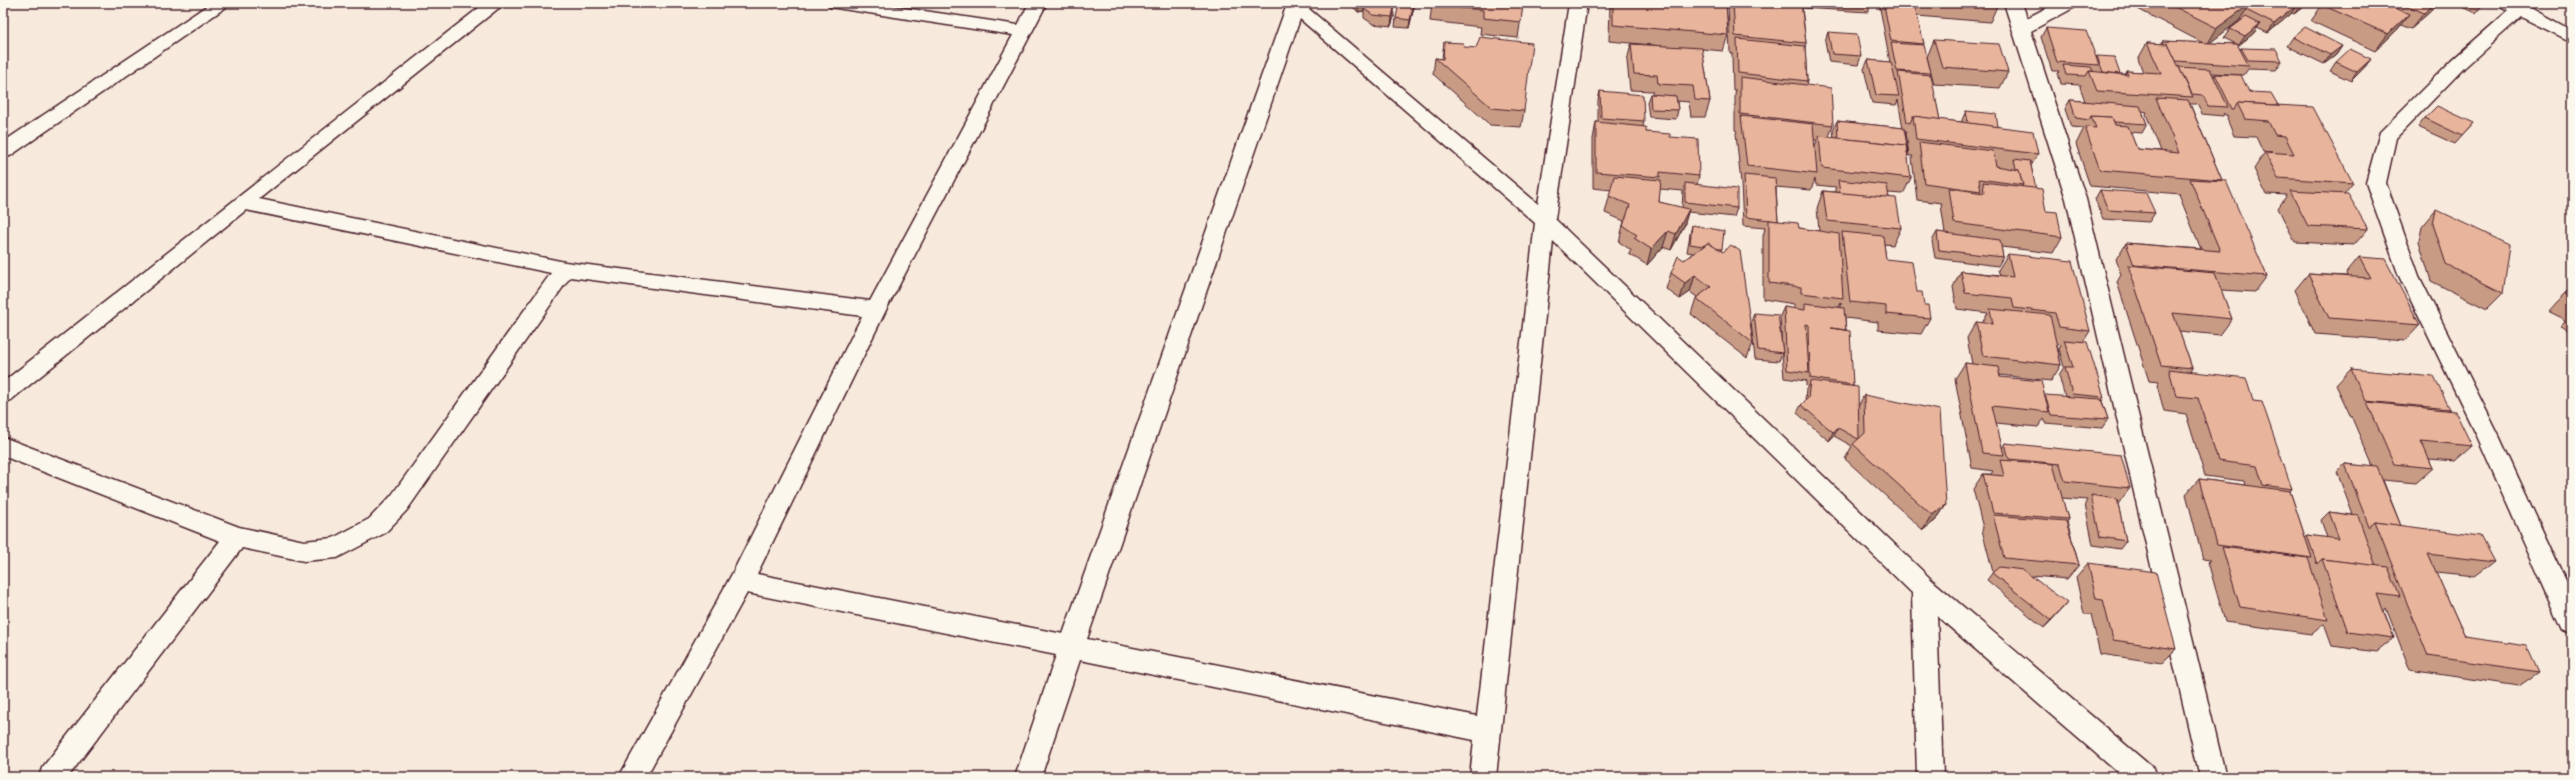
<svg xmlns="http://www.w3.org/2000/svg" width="2575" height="780" font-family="'Comic Neue',sans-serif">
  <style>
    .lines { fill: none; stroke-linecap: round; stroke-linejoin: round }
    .minor-casing { stroke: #4a1f2b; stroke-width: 3 }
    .minor { fill: #fbf7ec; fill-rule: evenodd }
    .wall { fill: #c89b85; stroke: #4a1f2b; fill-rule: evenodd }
    .shaded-wall { fill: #a27e6c; stroke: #4a1f2b }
    .building { fill: #e8b49b; stroke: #4a1f2b }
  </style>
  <rect width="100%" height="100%" fill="#f7eadc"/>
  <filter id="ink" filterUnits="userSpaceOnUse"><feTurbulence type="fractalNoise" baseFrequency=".025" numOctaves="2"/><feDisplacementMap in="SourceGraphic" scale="8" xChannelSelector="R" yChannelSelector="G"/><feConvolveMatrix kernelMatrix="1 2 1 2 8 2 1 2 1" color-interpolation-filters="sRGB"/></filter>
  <g filter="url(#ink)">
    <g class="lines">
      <defs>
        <g id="minor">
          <polygon points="211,3 232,3 10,156 3,157 3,142"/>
          <path d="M485 3H505L259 199 565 262 870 301 1013 35 836 8 830 7 827 3H871L1018 25 1029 3H1047L886 310 757 574 1063 634 1286 7 1283 3H1302L1538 204 1569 3H1587L1555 219 1933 581 2153 768 2156 777H2123L1937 616 1943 777H1917L1912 593 1553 241 1496 777H1470L1474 740 1080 660 1041 777H1015L1056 655 747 593 646 777H619L732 574 862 316 570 277 407 510 385 533 337 558 304 561 242 548 68 777H39L42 768 220 541 3 456V437L239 527 304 541 333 538 369 519 391 496 551 273 246 210 11 400 3 403V382ZM1300 19 1535 223 1477 716 1087 639Z"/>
          <polygon points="2004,3 2022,3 2027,18 2056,3 2078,3 2075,7 2031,31 2086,199 2226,777 2200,777 2066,199"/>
          <polygon points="2500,3 2526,5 2572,30 2572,42 2521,17 2464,68 2396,138 2386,183 2419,276 2499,436 2572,595 2572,633 2563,630 2477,436 2399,276 2366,183 2380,132 2452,60 2508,11 2502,8"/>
        </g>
      </defs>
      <use href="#minor" class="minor-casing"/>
      <use href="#minor" class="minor"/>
    </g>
    <g class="wall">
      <polygon points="1349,3 1394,3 1394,5 1385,7 1394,8 1394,17 1391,26 1373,24 1364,18 1364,11 1358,12"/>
      <polygon points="1415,3 1409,28 1395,27 1396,18"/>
      <polygon points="1432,3 1523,3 1518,38 1480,34 1481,27 1430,21"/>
      <polygon points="1610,3 1726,3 1728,35 1723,51 1702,49 1710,101 1705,117 1691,117 1689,102 1677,101 1678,110 1676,119 1649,117 1647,102 1650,94 1653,94 1652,91 1630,90 1627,61 1631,44 1662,46 1609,41"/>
      <path d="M1729 3H1872L1868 12 1802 8 1806 43 1805 47 1807 81 1806 85 1833 125 1829 137 1834 138 1833 130 1837 121 1903 128 1898 100 1896 105 1872 103 1864 69 1868 60 1890 62 1879 3H1997V6L1990 22 1917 16 1924 44 1923 45 1931 73 1930 75 1940 120 1962 122V120L1966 111 1998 127 2038 154 2031 166 2036 189 2046 211 2062 237 2053 253 2001 247 2003 257 1998 266 1935 258 1932 241 1937 232 1945 233 1941 205 1942 203 1917 200 1912 158 1913 156H1909L1906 133 1907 131H1905L1908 151 1907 154 1911 178 1903 194 1888 193 1889 198 1901 228 1893 245 1884 244 1886 259 1917 292 1930 318 1921 334 1878 330V322L1845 318 1846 331 1853 385 1852 387 1858 407 1864 395 1946 505 1936 520 1923 530 1845 459 1852 446 1834 436 1829 441 1797 413 1801 405 1805 401 1806 389 1808 387 1806 386V380V381L1784 378 1782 353 1779 361 1755 359 1751 322 1754 313 1782 348 1780 316 1784 307 1794 309V304L1763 299V236L1765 228 1743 226 1741 183 1736 133 1737 131 1735 130V94L1736 90H1733L1732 56V53H1730L1728 7ZM1814 140H1817L1815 147ZM1815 179 1816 185 1836 187 1835 189V192L1823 191 1817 208 1819 231 1799 228 1778 221 1776 187 1811 190ZM1841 303V308L1839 307Z"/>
      <path d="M2139 3H2308L2294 14 2292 13 2268 33 2257 28 2254 33 2239 45 2237 44 2240 50 2241 48 2282 61 2276 70 2248 69 2244 75 2212 73 2214 77 2215 74 2278 105 2353 183 2344 194 2368 229 2354 245 2295 242 2278 208 2287 195 2266 194 2254 169 2265 152H2273H2263L2256 137 2234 136 2227 119 2228 117H2227L2224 113 2223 116 2202 114 2197 104H2190L2222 180 2221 181 2267 276 2255 292 2221 290 2232 319 2220 335 2179 331 2192 368 2190 372 2253 401 2292 489 2290 491 2305 537 2307 535 2327 538 2321 520 2329 512 2353 515 2337 472 2345 464 2373 467 2352 418 2353 417H2351L2336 385 2351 369 2450 409 2448 410 2472 446 2455 461 2429 459 2433 468 2416 483 2383 480 2401 526 2494 562 2475 576 2436 572 2465 637 2539 672 2519 686 2410 670 2386 608 2384 611 2394 638 2377 652 2332 646 2324 624 2312 634 2225 622 2208 562 2210 560 2203 559 2186 494 2199 479 2245 485 2244 481 2205 476 2186 414 2164 411 2157 385 2159 382 2149 381 2117 282 2121 275 2116 259 2126 243 2201 249 2179 195 2180 194 2090 186 2076 144 2084 128 2071 127 2065 109 2070 100 2085 101 2080 87 2081 85 2061 84 2058 73 2059 71H2052L2041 37 2046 28 2096 58 2097 56 2120 74H2125L2126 71 2143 72 2138 59 2147 43 2161 44 2163 41 2203 43 2136 8ZM2240 19 2242 20 2230 29 2224 38 2236 44 2209 43 2239 21ZM2142 111 2147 112 2146 114 2161 151 2137 149 2130 132 2142 133 2147 124Z"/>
      <polygon points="2324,3 2438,3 2434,8 2411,29 2401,25 2397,30 2375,51 2311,21 2322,5"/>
      <polygon points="2454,3 2484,3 2476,13"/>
      <polygon points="1828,32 1861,56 1858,65 1829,62 1825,41"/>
      <polygon points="2293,37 2342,46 2336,55 2324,64 2287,46"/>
      <polygon points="1934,40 2008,72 2000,88 1934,84 1927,57"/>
      <polygon points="1444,42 1464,47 1524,111 1521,127 1490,125 1433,74 1435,58 1442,59"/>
      <polygon points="2371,59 2364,68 2351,81 2330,71 2336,62"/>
      <path d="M1600 91 1644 121 1643 126 1646 132 1670 137 1699 176 1697 185 1737 208 1734 217 1688 212 1684 226 1671 250 1663 247 1647 265 1629 254 1631 250 1619 242 1624 221 1605 213 1611 190 1593 188V139L1596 122H1598V100ZM1660 189 1683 191 1682 208 1659 202Z"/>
      <polygon points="2425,118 2474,123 2455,144 2418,127"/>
      <polygon points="2100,190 2155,213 2149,222 2103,219 2095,199"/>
      <polygon points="2436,210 2503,293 2487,309 2431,281 2419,241 2422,227"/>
      <polygon points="1692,225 1722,249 1721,251 1753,343 1747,358 1691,314 1696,298 1697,297 1690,292 1680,299 1666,289 1671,273 1684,260 1693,253 1687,252 1690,234"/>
      <path d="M2008 254 2090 331 2083 342 2104 397 2102 401 2108 419 2102 428 2046 423 2044 419 2038 427 1996 423 2002 448 2005 443 2130 488 2118 504 2126 541 2120 549 2093 545 2085 504 2087 500 2062 498 2068 519 2067 521 2079 565 2067 579 2032 576 2060 611 2044 628 1987 580 1993 572 1982 530 1983 528 1973 489 1983 474H1991L1993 471 1972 468 1955 379 1965 363 1972 364 1967 338 1976 322 1982 323 1988 313 1957 309 1953 287 1961 271 2000 275 1998 270ZM2057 344 2061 345 2059 349 2064 367 2059 375 2065 397 2045 396 2000 377V375L2051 381 2061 365Z"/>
      <polygon points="2359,257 2420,325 2405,341 2315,334 2295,290 2308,274 2347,276 2346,273"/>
      <polygon points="2572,286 2572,332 2560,326 2566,320 2548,311 2555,303"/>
      <polygon points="2088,563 2176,649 2162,663 2100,654 2091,614 2084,614 2076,577"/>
    </g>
    <g class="shaded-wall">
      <polygon points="1358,3 1394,3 1394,5 1366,10 1364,9 1364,11 1358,12"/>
      <polygon points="1414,3 1415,3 1409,28 1410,20"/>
      <polygon points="2302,3 2308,3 2294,14"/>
      <polygon points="2434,3 2438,3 2434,8 2411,29 2424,13"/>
      <polygon points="2250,4 2239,21 2207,45 2217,28"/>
      <polygon points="2297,5 2291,14 2268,33 2274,24"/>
      <polygon points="1394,8 1394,17 1391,26 1392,17"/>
      <polygon points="2409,14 2397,30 2375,51 2388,34"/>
      <polygon points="2260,24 2254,33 2239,45 2245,36"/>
      <polygon points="2342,46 2336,55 2324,64 2330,55"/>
      <polygon points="2371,59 2364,68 2351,81 2357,72"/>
      <polygon points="1689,209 1684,226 1671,250 1676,234"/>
      <polygon points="1668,231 1663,247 1647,265 1651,249"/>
      <polygon points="1695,275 1690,292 1680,299 1685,283"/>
      <polygon points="1838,428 1834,436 1829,441 1833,432"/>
      <polygon points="1946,505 1936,520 1923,530 1932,515"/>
      <polygon points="2067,603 2060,611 2044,628 2051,620"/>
    </g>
    <g class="building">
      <polygon points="1399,3 1414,3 1410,20 1396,18"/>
      <polygon points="1432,3 1523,3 1521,22 1483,18 1483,10 1432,5"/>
      <polygon points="1613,3 1726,3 1728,35 1613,25"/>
      <polygon points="1733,3 1801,3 1806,43 1735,36"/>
      <polygon points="1963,3 1997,3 1997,6"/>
      <polygon points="2167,3 2247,3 2250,4 2217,28"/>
      <polygon points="2247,3 2292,3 2297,5 2274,24 2246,10 2250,4"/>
      <polygon points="2324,3 2384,3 2409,14 2388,34 2322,5"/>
      <polygon points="2401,3 2434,3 2424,13"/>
      <polygon points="1367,4 1394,8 1392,17 1373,15 1364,9"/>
      <polygon points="1884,5 1915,7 1924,44 1891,41"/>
      <polygon points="2246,17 2260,24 2245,36 2230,29"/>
      <polygon points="2305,27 2342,46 2330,55 2293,37"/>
      <polygon points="2046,28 2086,31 2099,65 2057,62"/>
      <polygon points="1828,32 1857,34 1861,56 1832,54"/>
      <polygon points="1480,37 1532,43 1524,111 1492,108 1435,58 1443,59 1444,42 1463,43 1464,47 1476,48"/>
      <polygon points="1737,39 1805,46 1807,81 1738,73"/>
      <polygon points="1934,40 1999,44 2008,72 1942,67"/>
      <polygon points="2163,41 2237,44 2249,66 2176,61 2168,44 2164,44"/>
      <polygon points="1891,43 1924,45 1931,73 1897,71"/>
      <polygon points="2147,43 2168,44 2193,97 2097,91 2089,71 2128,75 2126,71 2161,73"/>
      <polygon points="1631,44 1702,48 1710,101 1695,100 1693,86 1658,84 1657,75 1634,74"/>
      <polygon points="2241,48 2276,49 2282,61 2248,60"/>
      <polygon points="2350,49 2371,59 2357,72 2336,62"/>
      <polygon points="2097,56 2114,57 2120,74 2103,72"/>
      <polygon points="1868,60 1891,62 1899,96 1876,95"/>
      <polygon points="2063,65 2091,67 2093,71 2089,71 2086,76 2066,75"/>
      <polygon points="2179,67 2210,69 2228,107 2208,106 2203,95 2192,94"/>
      <polygon points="1898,72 1931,75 1940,120 1913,116 1910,123 1907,122"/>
      <polygon points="2215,74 2241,75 2249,92 2271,93 2278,105 2237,103 2234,109 2232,109"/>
      <polygon points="1740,77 1831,88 1833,125 1740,114"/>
      <polygon points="1600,91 1643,95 1644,121 1601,118"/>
      <polygon points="1650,94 1676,96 1678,110 1651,109"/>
      <polygon points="2156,98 2188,100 2222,180 2100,170 2085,127 2096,128 2091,116 2112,117 2115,125 2128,126 2137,149 2179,153"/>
      <polygon points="2070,100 2140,106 2147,124 2114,122 2112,117 2091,116 2089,120 2076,118"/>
      <polygon points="2237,103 2313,107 2353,183 2278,178 2265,152 2294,154 2285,136 2275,135 2268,121 2245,119"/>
      <polygon points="2437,106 2474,123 2462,136 2425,118"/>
      <polygon points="1966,111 1996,114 1998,127 1968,123"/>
      <polygon points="1741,116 1813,124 1817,174 1747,166"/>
      <polygon points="1913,116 2033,131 2038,154 1916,139"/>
      <polygon points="1837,121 1904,128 1908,151 1907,151 1906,145 1838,138"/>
      <polygon points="1596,122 1646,127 1646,132 1670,134 1670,137 1698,139 1699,176 1660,172 1660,177 1596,172"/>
      <polygon points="1819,136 1906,145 1911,178 1822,168"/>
      <polygon points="1919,142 1993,151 1996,166 2019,170 2023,185 1979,179 1981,191 1924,183"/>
      <polygon points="2014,159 2030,161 2036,189 2021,187 2023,185 2019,170 2016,169"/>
      <polygon points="1744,175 1775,178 1778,221 1746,217"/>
      <polygon points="1614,176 1661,180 1659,202 1689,209 1676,234 1668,231 1651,249 1634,238 1637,235 1623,226 1630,205 1609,196"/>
      <polygon points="2190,179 2226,181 2267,276 2134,265 2126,243 2220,251"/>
      <polygon points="1838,180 1887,185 1889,198 1840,193"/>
      <polygon points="1983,182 2042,189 2046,211 2057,212 2062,237 1954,223 1949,188 1984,193"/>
      <polygon points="1685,183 1737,189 1737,208 1685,202"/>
      <polygon points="2100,190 2146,193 2155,213 2108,210"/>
      <polygon points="1823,191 1896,198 1901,228 1827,221"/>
      <polygon points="2290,191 2348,194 2368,229 2308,226"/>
      <polygon points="2436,210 2510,245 2503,293 2446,264 2433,224"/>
      <polygon points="1769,220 1798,223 1799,228 1839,234 1843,298 1801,293 1801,287 1769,283"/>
      <polygon points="1692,225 1724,231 1722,249 1717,249 1708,243 1703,246 1690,244"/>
      <polygon points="1842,232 1883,236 1886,259 1912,262 1917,292 1922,292 1924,305 1928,305 1930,318 1886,314 1886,306 1850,302"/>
      <polygon points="1937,232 2000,240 2003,257 1939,250"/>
      <polygon points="1708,243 1723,252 1731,245 1740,251 1753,343 1696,298 1711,287 1695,275 1685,283 1671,273 1678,256 1684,260"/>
      <polygon points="2008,254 2072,261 2090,331 2059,327 2055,313 2014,308 2012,298 1965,293 1961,271 2013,277"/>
      <polygon points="2359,257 2385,259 2420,325 2329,318 2308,274 2370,278"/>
      <polygon points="2128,265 2215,273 2232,319 2173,313 2192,368 2161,365"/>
      <polygon points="2572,286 2572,298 2565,294"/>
      <polygon points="1805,303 1844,308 1846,330 1831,328 1850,331 1853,385 1810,378 1809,325 1806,324 1809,373 1787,370 1784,307 1805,310"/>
      <polygon points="1990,309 2050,315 2061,365 1983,356 1976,322 1993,324"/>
      <polygon points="1754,313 1778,315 1783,353 1758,350"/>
      <polygon points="2064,340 2087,342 2104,397 2072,394 2065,367 2073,367"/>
      <polygon points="1965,363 1998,367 2000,377 2041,381 2049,412 1992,406 2004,455 1982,453"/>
      <polygon points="2169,369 2246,378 2253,401 2262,402 2292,489 2263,485 2257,466 2218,461 2198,398 2176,396"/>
      <polygon points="2351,369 2434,377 2450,409 2366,401"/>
      <polygon points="1810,381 1858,387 1859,438 1858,439 1838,428 1833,432 1801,405 1808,398"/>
      <polygon points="1864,395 1940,410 1946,505 1932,515 1853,444 1865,433"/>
      <polygon points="2045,395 2101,399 2108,419 2051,415"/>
      <polygon points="2367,402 2455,411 2472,446 2421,441 2433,468 2394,464"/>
      <polygon points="2005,443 2121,455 2130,488 2065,481 2060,464 2009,459"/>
      <polygon points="2000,460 2053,464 2068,519 1993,513 1983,474 2004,476"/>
      <polygon points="2345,464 2377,467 2401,526 2375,522 2369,527"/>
      <polygon points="2199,479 2290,491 2312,558 2217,545"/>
      <polygon points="2091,495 2117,499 2126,541 2100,537"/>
      <polygon points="2329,512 2358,516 2376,566 2322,559 2317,564 2307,535 2339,539"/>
      <polygon points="1993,515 2066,521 2079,565 2004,558"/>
      <polygon points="2375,522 2480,536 2494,562 2428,554 2465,637 2527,646 2539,672 2428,656"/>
      <polygon points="2222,547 2308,558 2328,620 2240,607"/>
      <polygon points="2322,559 2388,567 2400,597 2377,594 2394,638 2348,632"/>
      <polygon points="2088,563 2156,572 2176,649 2113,640 2103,600 2096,599"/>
      <polygon points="1999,567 2023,570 2067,603 2051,620 1992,573"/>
    </g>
  </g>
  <rect width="2575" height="780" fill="none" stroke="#fbf7ec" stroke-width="16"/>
  <rect x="8" y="8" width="2559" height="764" fill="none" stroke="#4a1f2b" stroke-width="1.5" filter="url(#ink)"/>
</svg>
